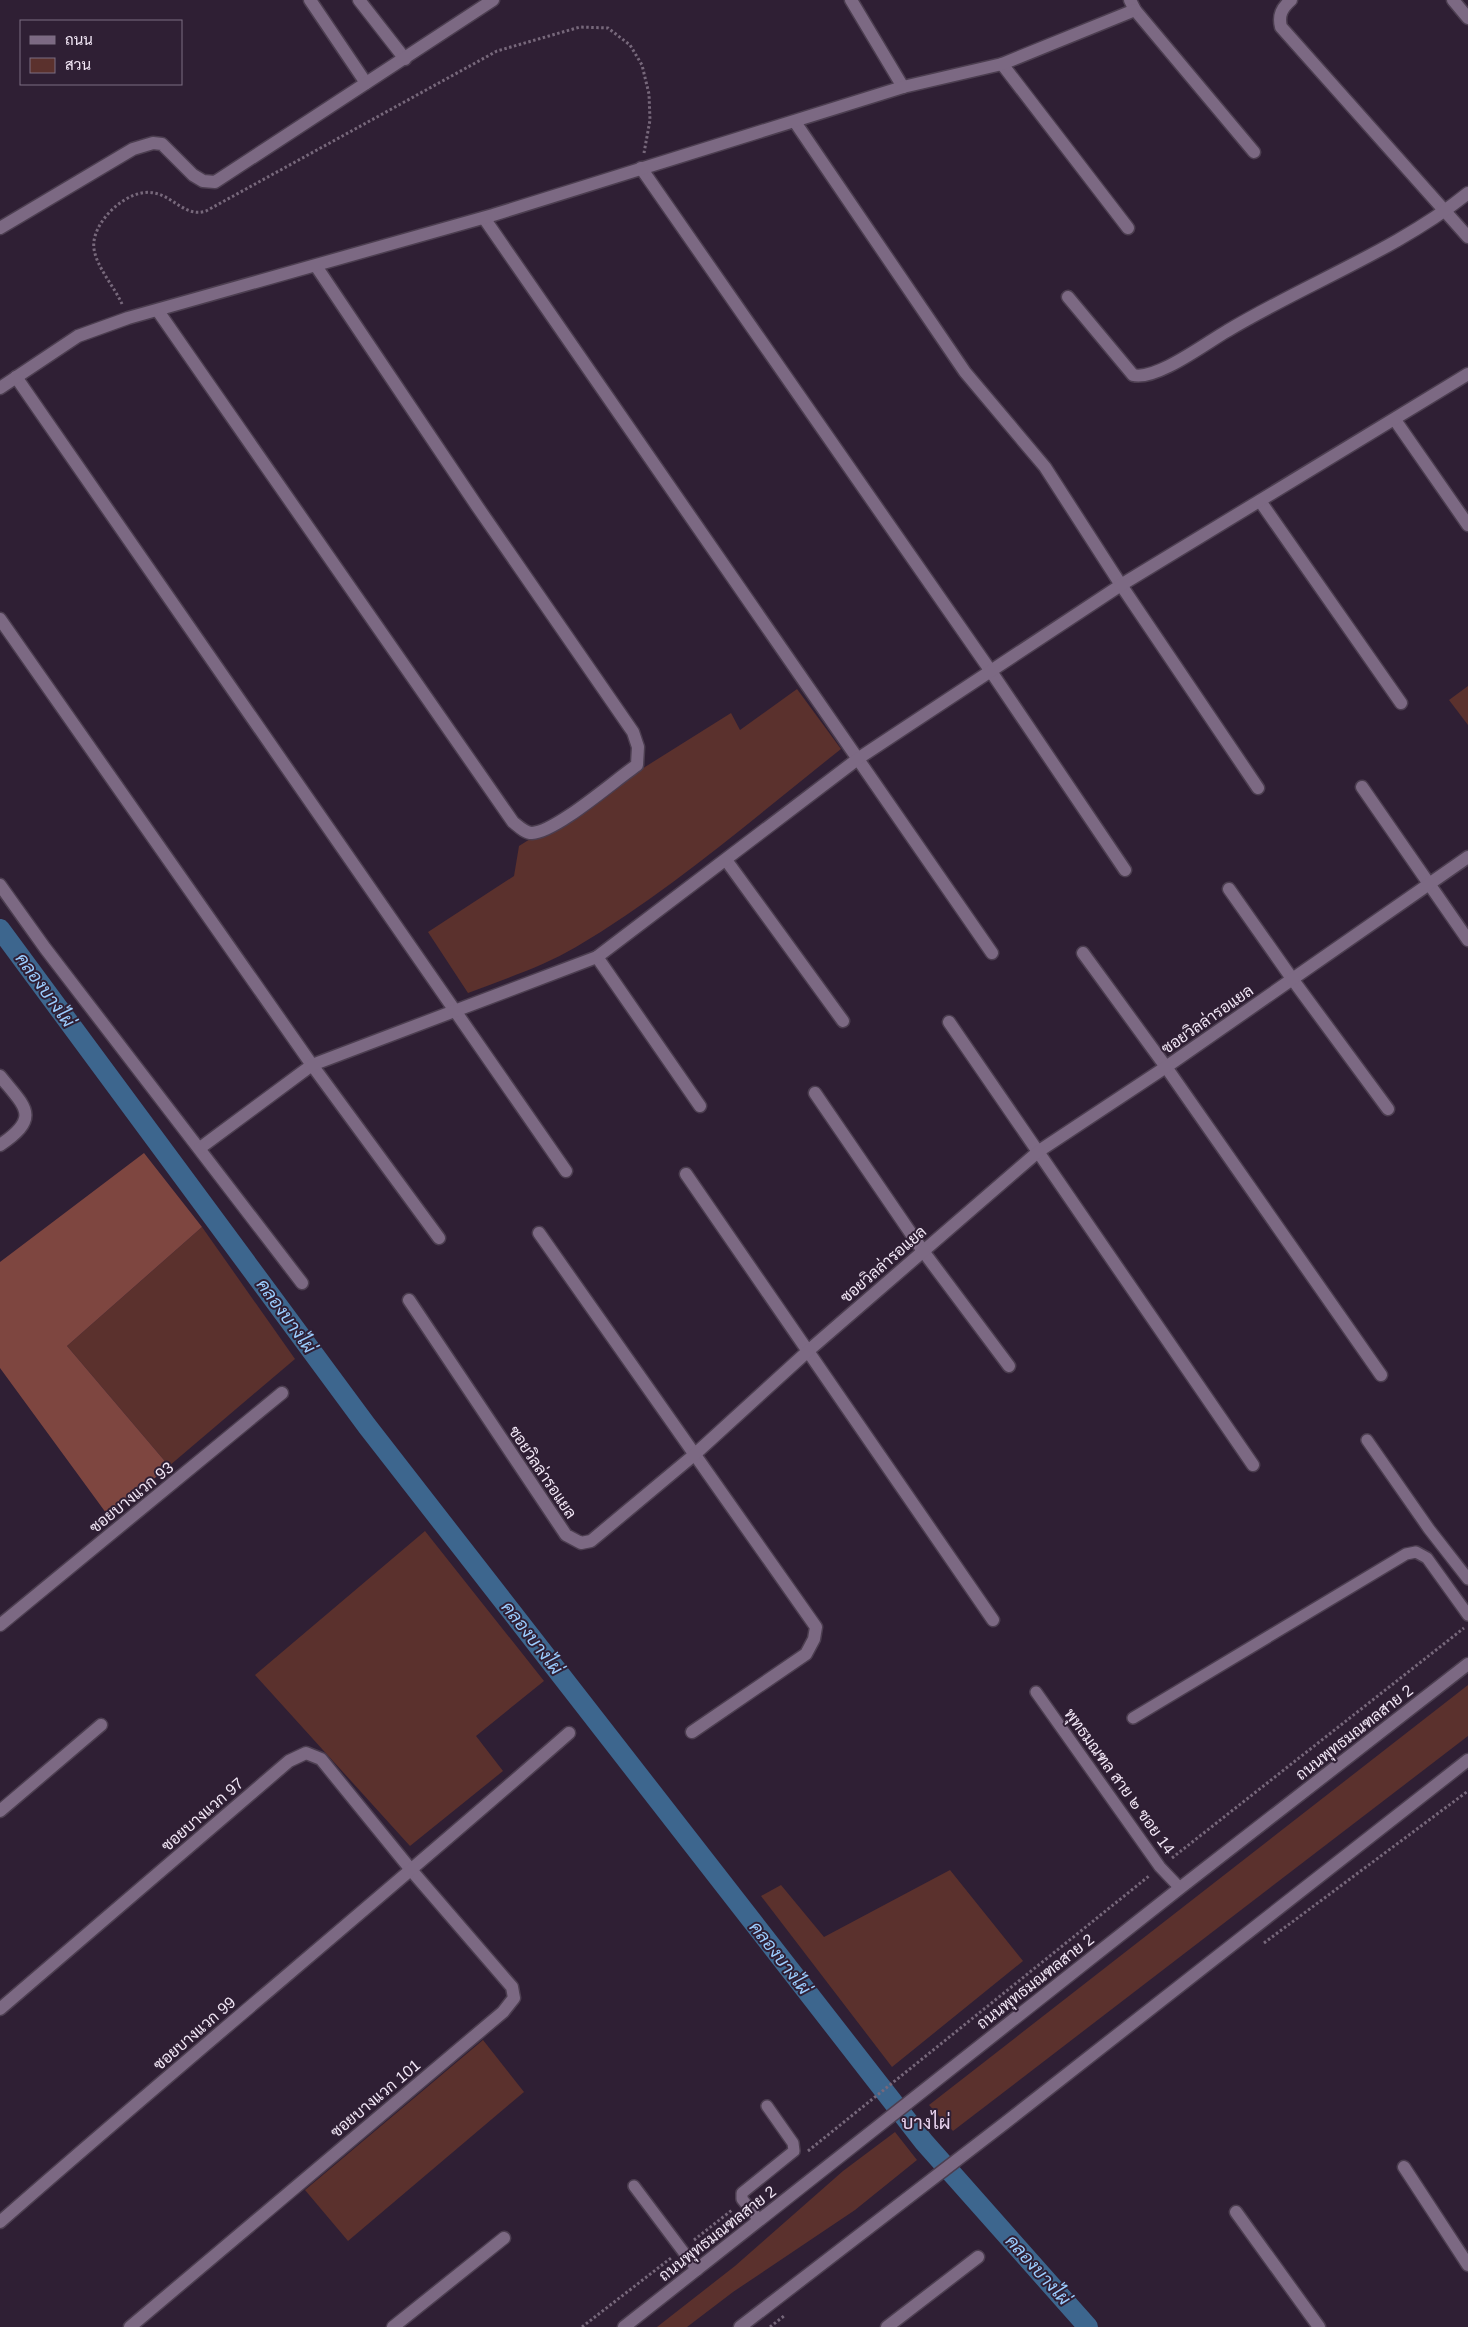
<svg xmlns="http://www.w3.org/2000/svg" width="1468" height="2327" font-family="Helvetica,Sarabun,sans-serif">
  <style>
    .green { fill: #5b312d }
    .forest { fill: #7e4640 }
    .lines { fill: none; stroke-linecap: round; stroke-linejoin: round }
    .canal { stroke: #3d668e; stroke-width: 20 }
    .lane-casing { stroke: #4c3e50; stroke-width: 14 }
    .street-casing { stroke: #4c3e50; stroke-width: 15 }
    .secondary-casing { stroke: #4c3e50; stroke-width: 15 }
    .path { stroke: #77687b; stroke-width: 3; stroke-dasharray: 2.5 2.5; stroke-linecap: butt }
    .lane { stroke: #7c6983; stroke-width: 11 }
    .street { stroke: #7c6983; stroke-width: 12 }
    .secondary { stroke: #7c6983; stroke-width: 12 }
    .labels { text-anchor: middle; stroke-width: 4; stroke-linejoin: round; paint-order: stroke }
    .street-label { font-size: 16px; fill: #f2e7f6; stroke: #2f1f34 }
    .water-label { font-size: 18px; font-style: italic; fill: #9ccdff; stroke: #2f1f34 }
    .quarter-label { font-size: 19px; fill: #e5d0ec; stroke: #2f1f34 }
  </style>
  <rect width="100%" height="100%" fill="#2f1f34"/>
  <g class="green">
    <polygon points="1468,686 1468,725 1449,700"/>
    <path d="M797 689 841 749C755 817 671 891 576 947 542 967 504 979 468 993L428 932 514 876 519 846 731 713 740 730Z"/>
    <polygon points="202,1227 295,1359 169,1466 67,1346"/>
    <polygon points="425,1531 544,1681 476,1736 503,1771 410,1846 255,1675"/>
    <polygon points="1468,1685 1468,1736 953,2131 929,2105"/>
    <polygon points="950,1870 1023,1961 892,2067 761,1896 781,1885 824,1937"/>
    <polygon points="483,2040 524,2092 348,2241 305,2190"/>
    <polygon points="895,2132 917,2160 855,2210 733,2292 687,2327 657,2327 735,2266 843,2171"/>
  </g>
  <polygon class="forest" points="144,1153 202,1227 67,1346 169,1466 109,1517 0,1368 0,1262"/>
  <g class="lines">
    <polyline class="canal" points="0,929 367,1426 924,2142 1088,2327"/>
    <defs>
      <g id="lane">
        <polyline points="1367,1440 1429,1529 1468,1579"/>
        <polyline points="1036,1692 1160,1867 1180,1888"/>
        <polyline points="1133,1718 1406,1554 1416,1552 1427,1558 1468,1615"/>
        <polyline points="634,2186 697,2270"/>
        <polyline points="759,2220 742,2199 742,2193 794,2151 793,2143 767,2106"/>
      </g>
      <g id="street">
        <polyline points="310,0 366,83"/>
        <polyline points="359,0 405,59"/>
        <polyline points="851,0 903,87"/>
        <polyline points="1130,0 1135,10 1254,152"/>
        <path d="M1291 0C1282 8 1278 15 1281 27L1468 237"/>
        <polyline points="1453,0 1468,18"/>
        <polyline points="1002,64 1128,228"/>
        <polyline points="795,122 965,372 1045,467 1121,585 1258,788"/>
        <polyline points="641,168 990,670 1125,870"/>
        <polyline points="484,218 992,953"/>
        <polyline points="0,228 133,149 153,143 162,144 193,175 203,181 215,182 493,0"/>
        <path d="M1068 297 1133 375C1156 381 1206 343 1227 331 1305 284 1399 249 1468 193"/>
        <path d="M158 311 513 822C518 826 525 833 532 833 556 832 615 780 637 765L638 747 633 732 477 506 316 266"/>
        <polyline points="16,377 566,1171"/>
        <polyline points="0,388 78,336 128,318 493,215 903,87 1002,64 1135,10"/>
        <polyline points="1395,420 1468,525"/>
        <polyline points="1260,501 1401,703"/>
        <polyline points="0,619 312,1065 439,1238"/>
        <polyline points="1362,787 1468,940"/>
        <polyline points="726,860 843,1021"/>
        <polyline points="0,885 45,948 302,1283"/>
        <polyline points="1229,889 1293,980 1388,1109"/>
        <polyline points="1083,953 1166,1067 1381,1375"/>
        <polyline points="597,957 700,1106"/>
        <polyline points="949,1022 1253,1465"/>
        <path d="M0 1076C26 1108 41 1117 0 1145"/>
        <polyline points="815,1093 923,1251 1009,1366"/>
        <polyline points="200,1148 312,1065 597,957 859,758 1121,585 1468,374"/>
        <polyline points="686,1174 993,1620"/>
        <polyline points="539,1233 816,1627 814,1639 806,1654 692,1732"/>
        <polyline points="409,1300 566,1535 581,1543 591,1541 694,1455 808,1351 1039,1151 1166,1067 1468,857"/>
        <polyline points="0,1625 282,1393"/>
        <polyline points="0,1811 101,1725"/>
        <polyline points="0,2009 289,1761 306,1753 321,1759 412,1871 512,1987 514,1998 503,2012 130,2327"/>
        <polyline points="1404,2167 1468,2265"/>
        <polyline points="1236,2212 1319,2327"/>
        <path d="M0 2222C188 2057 381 1898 569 1733"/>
        <polyline points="393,2327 504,2238"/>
        <polyline points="887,2327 978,2257"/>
      </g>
      <g id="secondary">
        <polyline points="624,2327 1180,1888 1468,1664"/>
        <polyline points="740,2327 1005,2123 1468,1760"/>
      </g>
    </defs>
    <use href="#lane" class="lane-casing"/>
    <use href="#street" class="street-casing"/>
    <use href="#secondary" class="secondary-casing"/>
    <g class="path">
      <path d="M122 304C114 286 97 268 94 249 90 223 128 187 154 193 173 196 186 218 206 211L497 51 580 27 608 28 630 45 642 65 649 94 650 120 644 153"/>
      <polyline points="1172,1858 1464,1628"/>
      <polyline points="1264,1943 1468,1791"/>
      <polyline points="808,2151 1149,1876"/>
      <polyline points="694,2240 732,2210"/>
      <polyline points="582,2327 671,2258"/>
      <polyline points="770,2327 784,2316"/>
    </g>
    <use href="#lane" class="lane"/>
    <use href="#street" class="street"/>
    <use href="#secondary" class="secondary"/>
  </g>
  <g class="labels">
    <g class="street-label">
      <text transform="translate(1207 1019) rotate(-35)" y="6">ซอยวิลล่ารอแยล</text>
      <text transform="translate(883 1264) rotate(-41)" y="6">ซอยวิลล่ารอแยล</text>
      <text transform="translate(543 1472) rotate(56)" y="6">ซอยวิลล่ารอแยล</text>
      <text transform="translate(131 1497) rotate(-39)" y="6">ซอยบางแวก 93</text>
      <text transform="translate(1354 1732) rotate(-38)" y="6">ถนนพุทธมณฑลสาย 2</text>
      <text transform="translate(1120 1781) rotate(54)" y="6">พุทธมณฑล สาย ๒ ซอย 14</text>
      <text transform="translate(202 1814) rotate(-41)" y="6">ซอยบางแวก 97</text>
      <text transform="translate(1035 1981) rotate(-38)" y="6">ถนนพุทธมณฑลสาย 2</text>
      <text transform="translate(194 2033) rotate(-41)" y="6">ซอยบางแวก 99</text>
      <text transform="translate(375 2098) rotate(-40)" y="6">ซอยบางแวก 101</text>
      <text transform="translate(717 2233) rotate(-38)" y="6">ถนนพุทธมณฑลสาย 2</text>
    </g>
    <g class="water-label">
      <text transform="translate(45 990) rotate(54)" y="6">คลองบางไผ่</text>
      <text transform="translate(286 1316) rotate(54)" y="6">คลองบางไผ่</text>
      <text transform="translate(532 1638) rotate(52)" y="6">คลองบางไผ่</text>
      <text transform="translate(780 1958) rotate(52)" y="6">คลองบางไผ่</text>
      <text transform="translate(1038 2270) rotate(48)" y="6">คลองบางไผ่</text>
    </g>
    <g class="quarter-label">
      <text x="926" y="2129">บางไผ่</text>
    </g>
  </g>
  <rect x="20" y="20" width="162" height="65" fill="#2f1f34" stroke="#7d6f82"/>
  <rect x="30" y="36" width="25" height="8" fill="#7c6983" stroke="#7d6f82"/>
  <text x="65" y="45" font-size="15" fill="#f2e7f6">ถนน</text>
  <rect x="30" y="58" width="25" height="15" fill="#5b312d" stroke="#7d6f82"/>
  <text x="65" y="70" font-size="15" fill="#f2e7f6">สวน</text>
</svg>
